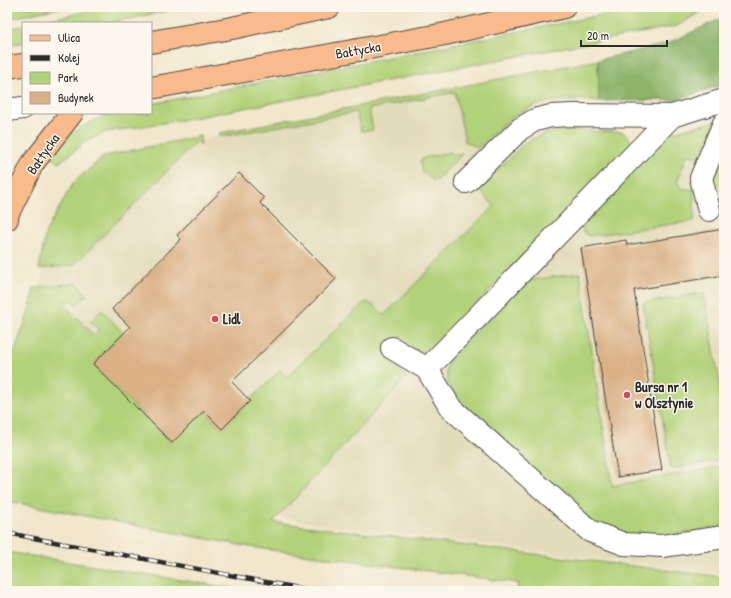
<svg xmlns="http://www.w3.org/2000/svg" width="731" height="598" font-family="'Patrick Hand',sans-serif">
  <style>
    .built { fill: #e3dcba }
    .green { fill: #b2d279; stroke: #6e7e52 }
    .forest { fill: #8db469; stroke: #5c704a }
    .building { fill: #dab185 }
    .lines { fill: none; stroke-linecap: round; stroke-linejoin: round }
    .minor-casing { stroke: #494743; stroke-width: 24 }
    .major-casing { stroke: #494743; stroke-width: 24 }
    .minor { stroke: #fff; stroke-width: 22 }
    .major { stroke: #fabb8c; stroke-width: 22 }
    .rail-casing { stroke: #2b2b2b; stroke-width: 4.5 }
    .rail { stroke: #fbf7ec; stroke-width: 3; stroke-dasharray: 9; stroke-linecap: butt }
    .poi-dot { fill: #d1495b; stroke: #fbf7ec; stroke-width: 1.5 }
    .labels { text-anchor: middle; stroke-width: 3; stroke-linejoin: round; paint-order: stroke }
    .street-label { font-size: 14px; fill: #2b2b2b; stroke: #fbf7ec }
    .poi-label { font-size: 14px; font-weight: bold; fill: #2b2b2b; stroke: #fbf7ec; text-anchor: start }
  </style>
  <rect width="100%" height="100%" fill="#fbf7ec"/>
  <filter id="ink" filterUnits="userSpaceOnUse"><feTurbulence type="fractalNoise" baseFrequency=".025" numOctaves="2"/><feDisplacementMap in="SourceGraphic" scale="8" xChannelSelector="R" yChannelSelector="G"/><feConvolveMatrix kernelMatrix="1 2 1 2 8 2 1 2 1" color-interpolation-filters="sRGB"/></filter>
  <filter id="wash" filterUnits="userSpaceOnUse"><feTurbulence type="fractalNoise" baseFrequency=".012" numOctaves="4" result="noise"/><feDisplacementMap in="SourceGraphic" scale="16" xChannelSelector="R" yChannelSelector="G"/><feGaussianBlur stdDeviation="0.9" result="paint"/><feColorMatrix in="noise" values="0 0 0 0 0 0 0 0 0 0 0 0 0 0 0 0 0 1.4 0 .05"/><feComposite in="paint" operator="in"/></filter>
  <g filter="url(#wash)">
    <rect width="100%" height="100%" fill="#f1e6cb"/>
    <polygon class="built" points="579,68 579,157 671,132 724,119 724,574 333,526 237,510 36,311 46,257 149,149"/>
    <g class="green">
      <polygon points="7,7 64,7 7,19"/>
      <polygon points="105,7 184,7 111,23 34,23"/>
      <polygon points="642,7 709,7 677,26 176,121 106,132 86,142 59,163 51,157 62,141 83,126 104,115 111,113 151,113 151,104"/>
      <polygon points="23,26 23,42 7,46 7,29"/>
      <path d="M598 60 599 101C587 100 574 99 562 100 524 103 503 122 478 148L465 141 455 92 369 109 373 130 361 131 356 112 220 137 219 133Z"/>
      <polygon points="717,121 700,157 687,155 677,182 681,188 694,190 694,221 589,236 583,232 581,222 671,132"/>
      <path d="M568 130 622 132C629 136 631 139 631 147L430 351C417 356 408 348 396 343L384 356 407 377 273 522 724 577V591H517L518 583 250 547 7 501V372L28 314 34 288 76 283 87 295 76 305 70 299 64 305 94 335 99 330 91 321 101 311H103L123 333 93 364 171 443 204 411 222 429 280 370 287 377 363 303 365 304 367 301 371 305 372 304 384 315 494 206 478 189 525 143 546 133Z"/>
      <polygon points="200,136 201,145 197,141 74,265 39,269 46,231 74,182 105,156"/>
      <polygon points="724,139 724,204 713,190 710,170"/>
      <polygon points="451,152 452,155 462,154 437,180 433,180 422,172 420,163 423,158"/>
      <polygon points="580,273 612,486 724,466 724,526 662,537 626,538 596,528 469,413 447,382 446,369 450,357 525,281"/>
      <polygon points="704,293 724,408 724,459 671,469 643,303"/>
      <polygon points="7,552 249,591 7,591"/>
    </g>
    <polygon class="forest" points="724,17 724,84 675,100 599,101 598,60 666,44"/>
    <g id="blocks">
      <g class="building">
        <polygon points="239,173 264,198 260,203 336,279 232,382 250,401 222,429 204,411 172,443 93,364 130,327 112,309 181,239 177,235"/>
        <polygon points="724,229 724,275 634,290 662,470 618,477 581,248 626,240 627,245"/>
      </g>
    </g>
  </g>
  <g filter="url(#ink)">
    <use href="#blocks" fill-opacity="0" stroke="#494743" stroke-width="1"/>
    <g class="lines">
      <defs>
        <g id="minor">
          <polyline points="7,110 23,108"/>
          <polyline points="466,182 520,129 535,120 551,116 573,115 672,116 724,100"/>
          <polyline points="709,210 701,178 724,123"/>
          <polyline points="392,348 427,369 450,407 590,531 624,544 662,546 724,537"/>
          <polyline points="427,369 672,116"/>
        </g>
        <g id="major">
          <polyline points="151,42 232,28 329,7"/>
          <polyline points="7,67 23,65"/>
          <polyline points="151,88 445,34 564,7"/>
          <polyline points="7,219 8,213 33,163 72,113"/>
        </g>
      </defs>
      <use href="#minor" class="minor-casing"/>
      <use href="#major" class="major-casing"/>
      <use href="#minor" class="minor"/>
      <use href="#major" class="major"/>
      <defs>
        <polyline id="rail" points="7,533 314,591"/>
      </defs>
      <use href="#rail" class="rail-casing"/>
      <use href="#rail" class="rail"/>
    </g>
  </g>
  <g class="poi-dot">
    <circle cx="215" cy="319" r="4"/>
    <circle cx="627" cy="395" r="4"/>
  </g>
  <g class="labels">
    <g class="street-label">
      <text transform="translate(358 50) rotate(-10)" y="5">Bałtycka</text>
      <text transform="translate(43 154) rotate(-55)" y="5">Bałtycka</text>
    </g>
    <g class="poi-label">
      <text x="223" y="324">Lidl</text>
      <text x="635" y="392">Bursa nr 1<tspan x="635" dy="16">w Olsztynie</tspan></text>
    </g>
  </g>
  <rect width="731" height="598" fill="none" stroke="#fbf7ec" stroke-width="24"/>
  <rect x="22" y="22" width="130" height="92" fill="#fbf7ec" stroke="#a8a59f"/>
  <rect x="30" y="35" width="20" height="6" fill="#fabb8c" stroke="#a8a59f"/>
  <text x="58" y="42" font-size="12" fill="#2b2b2b">Ulica</text>
  <rect x="30" y="55" width="20" height="6" fill="#2b2b2b" stroke="#a8a59f"/>
  <text x="58" y="62" font-size="12" fill="#2b2b2b">Kolej</text>
  <rect x="30" y="72" width="20" height="12" fill="#b2d279" stroke="#a8a59f"/>
  <text x="58" y="82" font-size="12" fill="#2b2b2b">Park</text>
  <rect x="30" y="92" width="20" height="12" fill="#dab185" stroke="#a8a59f"/>
  <text x="58" y="102" font-size="12" fill="#2b2b2b">Budynek</text>
  <path d="M581 40v6h86v-6" fill="none" stroke="#2b2b2b" stroke-width="2"/>
  <text x="587" y="40" font-size="12" fill="#2b2b2b" stroke="#fbf7ec" stroke-width="3" paint-order="stroke">20 m</text>
</svg>
